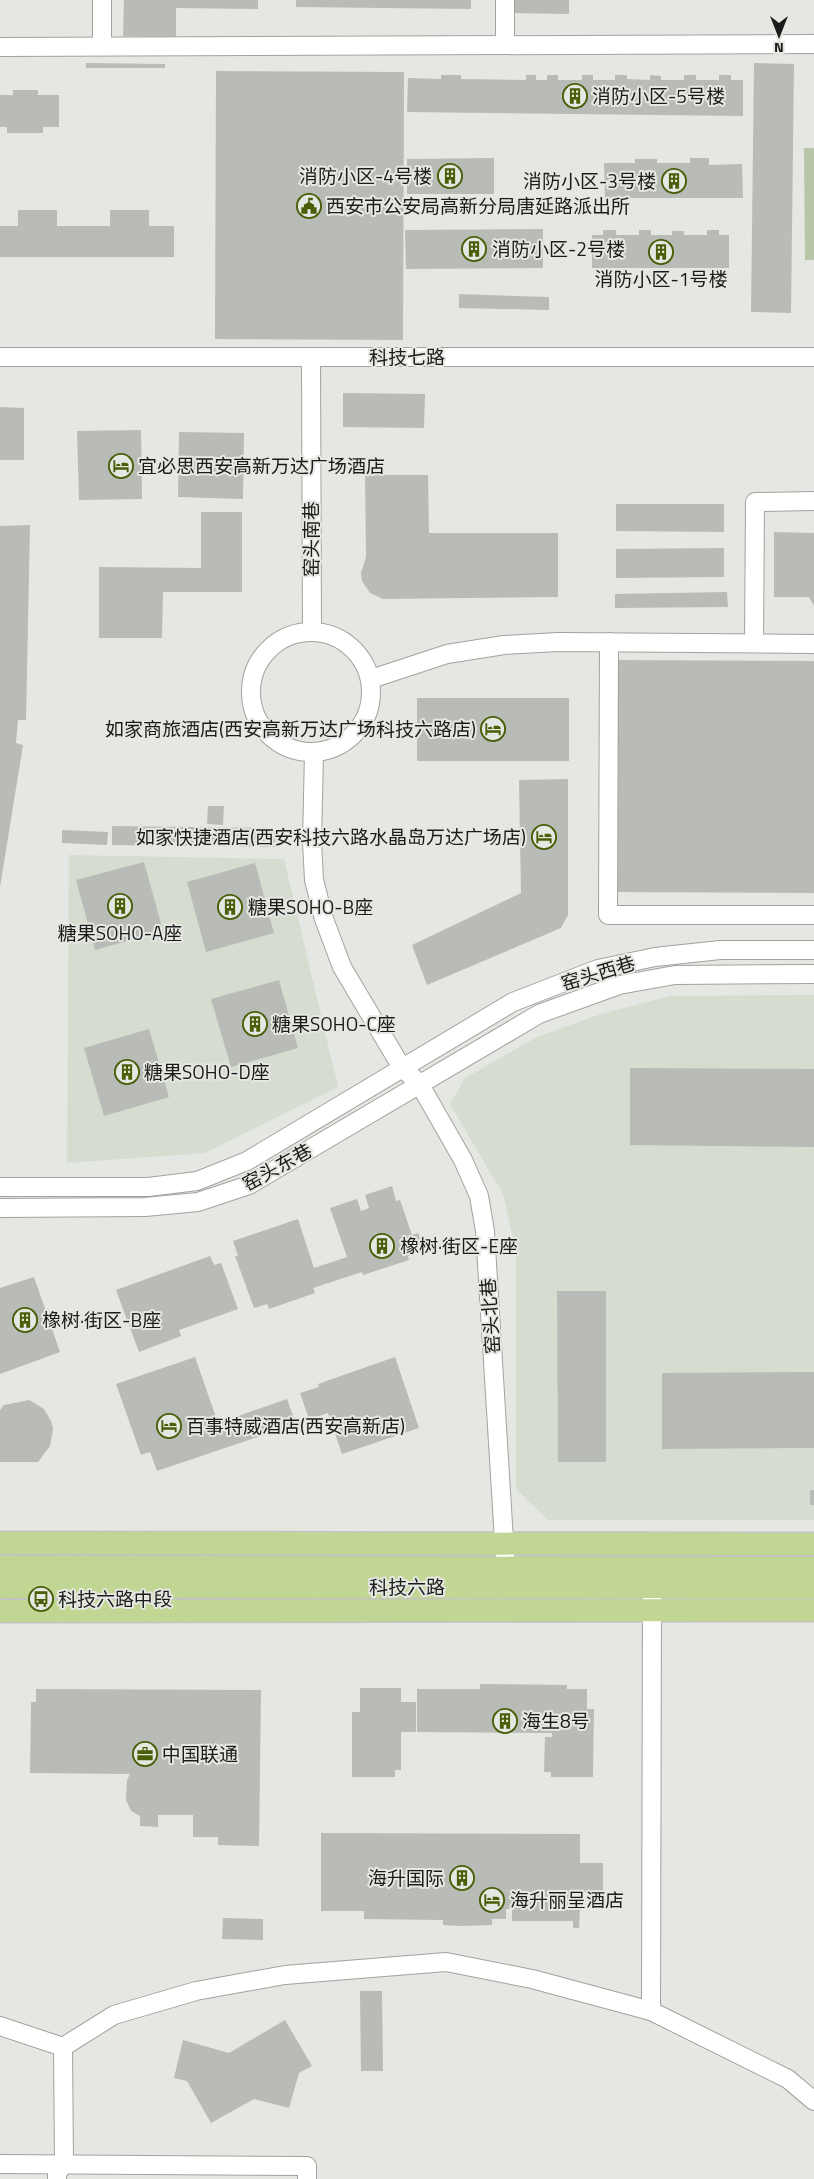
<svg xmlns="http://www.w3.org/2000/svg" width="814" height="2179" font-family="'Titillium Web','Noto Sans SC',sans-serif">
  <style>
    .built { fill: #d7dcd0 }
    .green { fill: #b9c5a7 }
    .building { fill: #b9bbb6 }
    .lines { fill: none; stroke-linecap: round; stroke-linejoin: round }
    .minor-casing { stroke: #a1a39e; stroke-width: 20 }
    .major-casing { stroke: #c4c4c3; stroke-width: 25 }
    .minor { stroke: #fff; stroke-width: 18 }
    .major { stroke: #c1d693; stroke-width: 22 }
    .labels { text-anchor: middle; stroke-width: 4; stroke-linejoin: round; paint-order: stroke }
    .poi-label { font-size: 19px; fill: #1b1c1a; stroke: #e5e7e2; text-anchor: start }
    .street-label { font-size: 19px; fill: #1b1c1a; stroke: #e5e7e2 }
  </style>
  <rect width="100%" height="100%" fill="#e5e7e2"/>
  <g class="built">
    <polygon points="69,855 284,859 338,1087 205,1153 67,1163"/>
    <polygon points="814,995 814,1520 548,1520 516,1489 516,1251 503,1194 450,1104 465,1078 537,1037 601,1014 670,996"/>
  </g>
  <polygon class="green" points="804,148 814,148 814,260 805,260"/>
  <g class="building">
    <polygon points="124,0 258,0 258,9 176,8 176,37 123,36"/>
    <polygon points="296,0 471,0 471,9 296,7"/>
    <polygon points="510,0 569,0 569,14 509,13"/>
    <polygon points="86,63 165,64 165,68 86,68"/>
    <polygon points="754,63 794,64 791,313 751,312"/>
    <polygon points="216,71 404,72 403,340 215,339"/>
    <polygon points="441,75 461,75 461,79 526,80 526,75 536,75 536,80 547,80 547,75 558,75 558,80 582,80 582,75 593,75 593,80 615,80 615,75 627,75 627,79 650,80 650,75 661,76 661,80 684,80 684,75 696,75 696,80 719,80 719,75 731,75 731,80 743,80 743,116 407,112 408,78 441,79"/>
    <polygon points="13,90 38,90 38,95 59,95 59,127 43,127 43,133 7,133 7,127 0,127 0,95 13,95"/>
    <polygon points="494,158 494,194 407,194 407,159"/>
    <polygon points="690,158 709,158 709,165 742,164 743,198 605,198 604,163 635,163 635,159 657,159 657,163 690,163"/>
    <polygon points="18,210 57,210 57,226 110,226 110,210 149,210 149,226 174,226 174,257 0,257 0,226 18,226"/>
    <polygon points="543,229 543,268 406,269 405,230"/>
    <polygon points="603,230 616,230 616,235 639,235 639,230 651,230 651,235 672,235 672,231 684,231 684,235 707,235 707,230 719,230 719,235 729,235 729,268 592,268 592,235 603,235"/>
    <polygon points="459,294 549,297 549,310 459,308"/>
    <polygon points="343,393 425,394 424,428 343,427"/>
    <polygon points="0,407 24,408 24,460 0,460"/>
    <polygon points="141,430 142,499 79,500 77,431"/>
    <polygon points="179,432 244,433 243,499 178,497"/>
    <polygon points="365,475 428,475 429,533 558,533 558,597 383,599 370,593 362,581 361,573 366,557"/>
    <polygon points="616,504 724,504 724,532 616,531"/>
    <polygon points="201,512 242,512 242,592 163,592 162,638 99,638 99,567 201,568"/>
    <polygon points="30,525 26,720 18,720 16,743 23,745 0,887 0,526"/>
    <polygon points="774,532 814,533 814,606 809,597 774,597"/>
    <polygon points="724,548 724,577 616,578 616,549"/>
    <polygon points="727,592 728,607 615,608 615,594"/>
    <polygon points="610,660 814,661 814,893 609,892"/>
    <rect x="417" y="698" width="152" height="63"/>
    <polygon points="568,779 568,915 561,928 427,985 412,945 521,893 519,780"/>
    <polygon points="208,806 224,806 223,825 207,824"/>
    <polygon points="112,826 276,828 275,847 112,845"/>
    <polygon points="62,830 108,832 107,845 62,843"/>
    <polygon points="144,862 163,931 95,950 76,880"/>
    <polygon points="255,863 274,933 206,952 187,882"/>
    <polygon points="279,980 298,1048 231,1067 211,999"/>
    <polygon points="149,1029 169,1097 104,1116 84,1048"/>
    <polygon points="630,1068 814,1069 814,1147 630,1145"/>
    <polygon points="392,1186 396,1201 400,1200 412,1235 418,1233 424,1251 408,1256 409,1260 363,1275 362,1272 313,1288 315,1293 269,1309 267,1304 254,1308 235,1256 238,1256 233,1241 298,1219 314,1268 347,1257 330,1208 357,1199 361,1211 369,1208 365,1195"/>
    <polygon points="210,1256 214,1265 221,1263 238,1309 179,1330 181,1336 139,1352 116,1290"/>
    <polygon points="34,1277 60,1352 0,1374 0,1288"/>
    <polygon points="557,1291 606,1291 606,1462 558,1462"/>
    <polygon points="195,1357 218,1423 287,1399 296,1424 157,1471 150,1452 141,1455 116,1384"/>
    <polygon points="395,1357 419,1428 342,1454 328,1413 309,1419 300,1393 319,1387 318,1384"/>
    <polygon points="814,1372 814,1448 662,1449 662,1373"/>
    <polygon points="29,1400 44,1409 51,1421 53,1429 50,1446 38,1462 0,1462 0,1410 4,1405"/>
    <rect x="810" y="1490" width="4" height="15"/>
    <polygon points="480,1684 567,1685 567,1689 587,1689 587,1709 594,1709 593,1777 551,1777 551,1772 544,1772 545,1737 552,1737 552,1733 417,1732 417,1689 480,1689"/>
    <polygon points="360,1688 401,1688 401,1702 416,1702 416,1732 401,1732 401,1770 395,1770 395,1777 352,1777 352,1712 360,1712"/>
    <polygon points="36,1689 261,1690 259,1846 218,1845 218,1837 193,1837 193,1815 158,1815 158,1827 140,1826 140,1816 131,1811 126,1800 127,1780 130,1774 30,1773 31,1702 36,1702"/>
    <polygon points="321,1833 580,1834 580,1863 603,1863 603,1892 581,1892 579,1928 573,1928 573,1921 512,1921 512,1909 506,1909 506,1919 492,1919 492,1925 460,1926 443,1925 443,1920 364,1919 364,1911 321,1911"/>
    <polygon points="223,1918 263,1919 263,1940 222,1939"/>
    <polygon points="360,1991 382,1991 383,2071 361,2071"/>
    <polygon points="285,2020 312,2066 299,2073 289,2108 254,2099 211,2123 187,2081 174,2078 183,2040 229,2053"/>
  </g>
  <g class="lines">
    <defs>
      <g id="minor">
        <polyline points="505,0 505,45"/>
        <polyline points="102,46 102,0"/>
        <polyline points="0,47 814,44"/>
        <polyline points="0,357 814,357"/>
        <polyline points="311,357 312,631"/>
        <circle cx="311" cy="692" r="60"/>
        <polyline points="609,642 608,915 814,915"/>
        <polyline points="754,643 755,502 814,501"/>
        <polyline points="371,679 447,654 504,645 558,642 814,644"/>
        <polyline points="314,753 312,842 314,880 324,919 342,967 402,1068 419,1083 463,1160 479,1196 485,1231 505,1557"/>
        <polyline points="0,1187 148,1187 197,1181 247,1161 513,1002 598,969 655,957 720,950 814,950"/>
        <polyline points="0,1208 145,1207 198,1202 249,1185 539,1014 619,985 675,975 814,974"/>
        <polyline points="651,2011 652,1598"/>
        <polyline points="0,2026 63,2047 114,2015 196,1991 285,1975 446,1962 532,1979 651,2011 788,2079 814,2101"/>
        <polyline points="0,2164 307,2166 307,2179"/>
        <polyline points="57,2179 57,2173 64,2164 63,2047"/>
      </g>
      <g id="major">
        <polyline points="0,1543 814,1544"/>
        <polyline points="0,1567 814,1568"/>
        <polyline points="0,1587 814,1587"/>
        <polyline points="0,1611 814,1610"/>
      </g>
    </defs>
    <use href="#minor" class="minor-casing"/>
    <use href="#major" class="major-casing"/>
    <use href="#minor" class="minor"/>
    <use href="#major" class="major"/>
  </g>
  <defs>
    <symbol id="building-ring" viewBox="-11 -11 22 22"><circle r="9.5" fill="#e5e7e2" stroke="#485f08" stroke-width="1.5"/><path d="M-4-6H4V6H1V3H-1V6H-4ZM-2.5-4.3h1.7v1.8h-1.7ZM.8-4.3h1.7v1.8H.8ZM-2.5-1h1.7V.8h-1.7ZM.8-1h1.7V.8H.8Z" fill="#485f08"/></symbol>
    <symbol id="civic-ring" viewBox="-11 -11 22 22"><circle r="9.5" fill="#e5e7e2" stroke="#485f08" stroke-width="1.5"/><path d="M-.6-6.5H3V-4.5H.6V-3L4-1V1h2V6H-6V1h2V-1L-.6-3ZM-1.2 2.5V6h2.4V2.5Z" fill="#485f08"/></symbol>
    <symbol id="hotel-ring" viewBox="-11 -11 22 22"><circle r="9.5" fill="#e5e7e2" stroke="#485f08" stroke-width="1.5"/><path d="M-6-4.5h1.5V1H6V5H4.5V3h-9V5H-6ZM-4 0a1.8 1.8 0 1 1 3.6 0ZM.5 0V-2.5h3Q6-2.5 6 0Z" fill="#485f08"/></symbol>
    <symbol id="bus-ring" viewBox="-11 -11 22 22"><circle r="9.5" fill="#e5e7e2" stroke="#485f08" stroke-width="1.5"/><path d="M-5-6H5V4H4V6H2V4H-2V6H-4V4H-5ZM-3.5-4V0h7V-4ZM-3.5 1.2v1.5H-2V1.2ZM2 1.2v1.5H3.5V1.2Z" fill="#485f08"/></symbol>
    <symbol id="office-ring" viewBox="-11 -11 22 22"><circle r="9.5" fill="#e5e7e2" stroke="#485f08" stroke-width="1.5"/><path d="M-6-3h4V-5.5h4V-3h4V5H-6ZM-1-4.5V-3h2v-1.5ZM-6 0V1H6V0Z" fill="#485f08"/></symbol>
  </defs>
  <g fill-rule="evenodd">
    <use href="#building-ring" x="561" y="82" width="28" height="28"/>
    <use href="#building-ring" x="436" y="162" width="28" height="28"/>
    <use href="#building-ring" x="660" y="167" width="28" height="28"/>
    <use href="#civic-ring" x="295" y="192" width="28" height="28"/>
    <use href="#building-ring" x="460" y="235" width="28" height="28"/>
    <use href="#building-ring" x="647" y="238" width="28" height="28"/>
    <use href="#hotel-ring" x="107" y="452" width="28" height="28"/>
    <use href="#hotel-ring" x="479" y="715" width="28" height="28"/>
    <use href="#hotel-ring" x="530" y="823" width="28" height="28"/>
    <use href="#building-ring" x="106" y="892" width="28" height="28"/>
    <use href="#building-ring" x="216" y="893" width="28" height="28"/>
    <use href="#building-ring" x="241" y="1010" width="28" height="28"/>
    <use href="#building-ring" x="113" y="1058" width="28" height="28"/>
    <use href="#building-ring" x="368" y="1232" width="28" height="28"/>
    <use href="#building-ring" x="11" y="1306" width="28" height="28"/>
    <use href="#hotel-ring" x="155" y="1412" width="28" height="28"/>
    <use href="#bus-ring" x="27" y="1585" width="28" height="28"/>
    <use href="#building-ring" x="491" y="1707" width="28" height="28"/>
    <use href="#office-ring" x="131" y="1740" width="28" height="28"/>
    <use href="#building-ring" x="448" y="1864" width="28" height="28"/>
    <use href="#hotel-ring" x="478" y="1886" width="28" height="28"/>
  </g>
  <g class="labels">
    <g class="poi-label">
      <text x="592" y="103">消防小区-5号楼</text>
      <text x="432" y="183" text-anchor="end">消防小区-4号楼</text>
      <text x="656" y="188" text-anchor="end">消防小区-3号楼</text>
      <text x="326" y="213">西安市公安局高新分局唐延路派出所</text>
      <text x="492" y="256">消防小区-2号楼</text>
      <text x="661" y="286" text-anchor="middle">消防小区-1号楼</text>
      <text x="138" y="473">宜必思西安高新万达广场酒店</text>
      <text x="476" y="736" text-anchor="end">如家商旅酒店(西安高新万达广场科技六路店)</text>
      <text x="526" y="844" text-anchor="end">如家快捷酒店(西安科技六路水晶岛万达广场店)</text>
      <text x="248" y="914">糖果SOHO-B座</text>
      <text x="120" y="940" text-anchor="middle">糖果SOHO-A座</text>
      <text x="272" y="1031">糖果SOHO-C座</text>
      <text x="144" y="1079">糖果SOHO-D座</text>
      <text x="400" y="1253">橡树·街区-E座</text>
      <text x="42" y="1327">橡树·街区-B座</text>
      <text x="186" y="1433">百事特威酒店(西安高新店)</text>
      <text x="58" y="1606">科技六路中段</text>
      <text x="522" y="1728">海生8号</text>
      <text x="162" y="1761">中国联通</text>
      <text x="444" y="1885" text-anchor="end">海升国际</text>
      <text x="510" y="1907">海升丽呈酒店</text>
    </g>
    <g class="street-label">
      <text x="407" y="364">科技七路</text>
      <text transform="translate(311 539) rotate(-90)" y="7">窑头南巷</text>
      <text transform="translate(598 973) rotate(-17)" y="7">窑头西巷</text>
      <text transform="translate(277 1167) rotate(-29)" y="7">窑头东巷</text>
      <text transform="translate(490 1316) rotate(-94)" y="7">窑头北巷</text>
      <text x="407" y="1594">科技六路</text>
    </g>
  </g>
  <g transform="translate(779 35) rotate(180)" stroke="#e5e7e2" stroke-width="4" paint-order="stroke">
  <path d="M0-4L9 19L0 12L-9 19Z" fill="#1b1c1a"/>
  <text y="-8" font-size="14" font-weight="bold" text-anchor="middle" fill="#1b1c1a">N</text>
  </g>
</svg>
